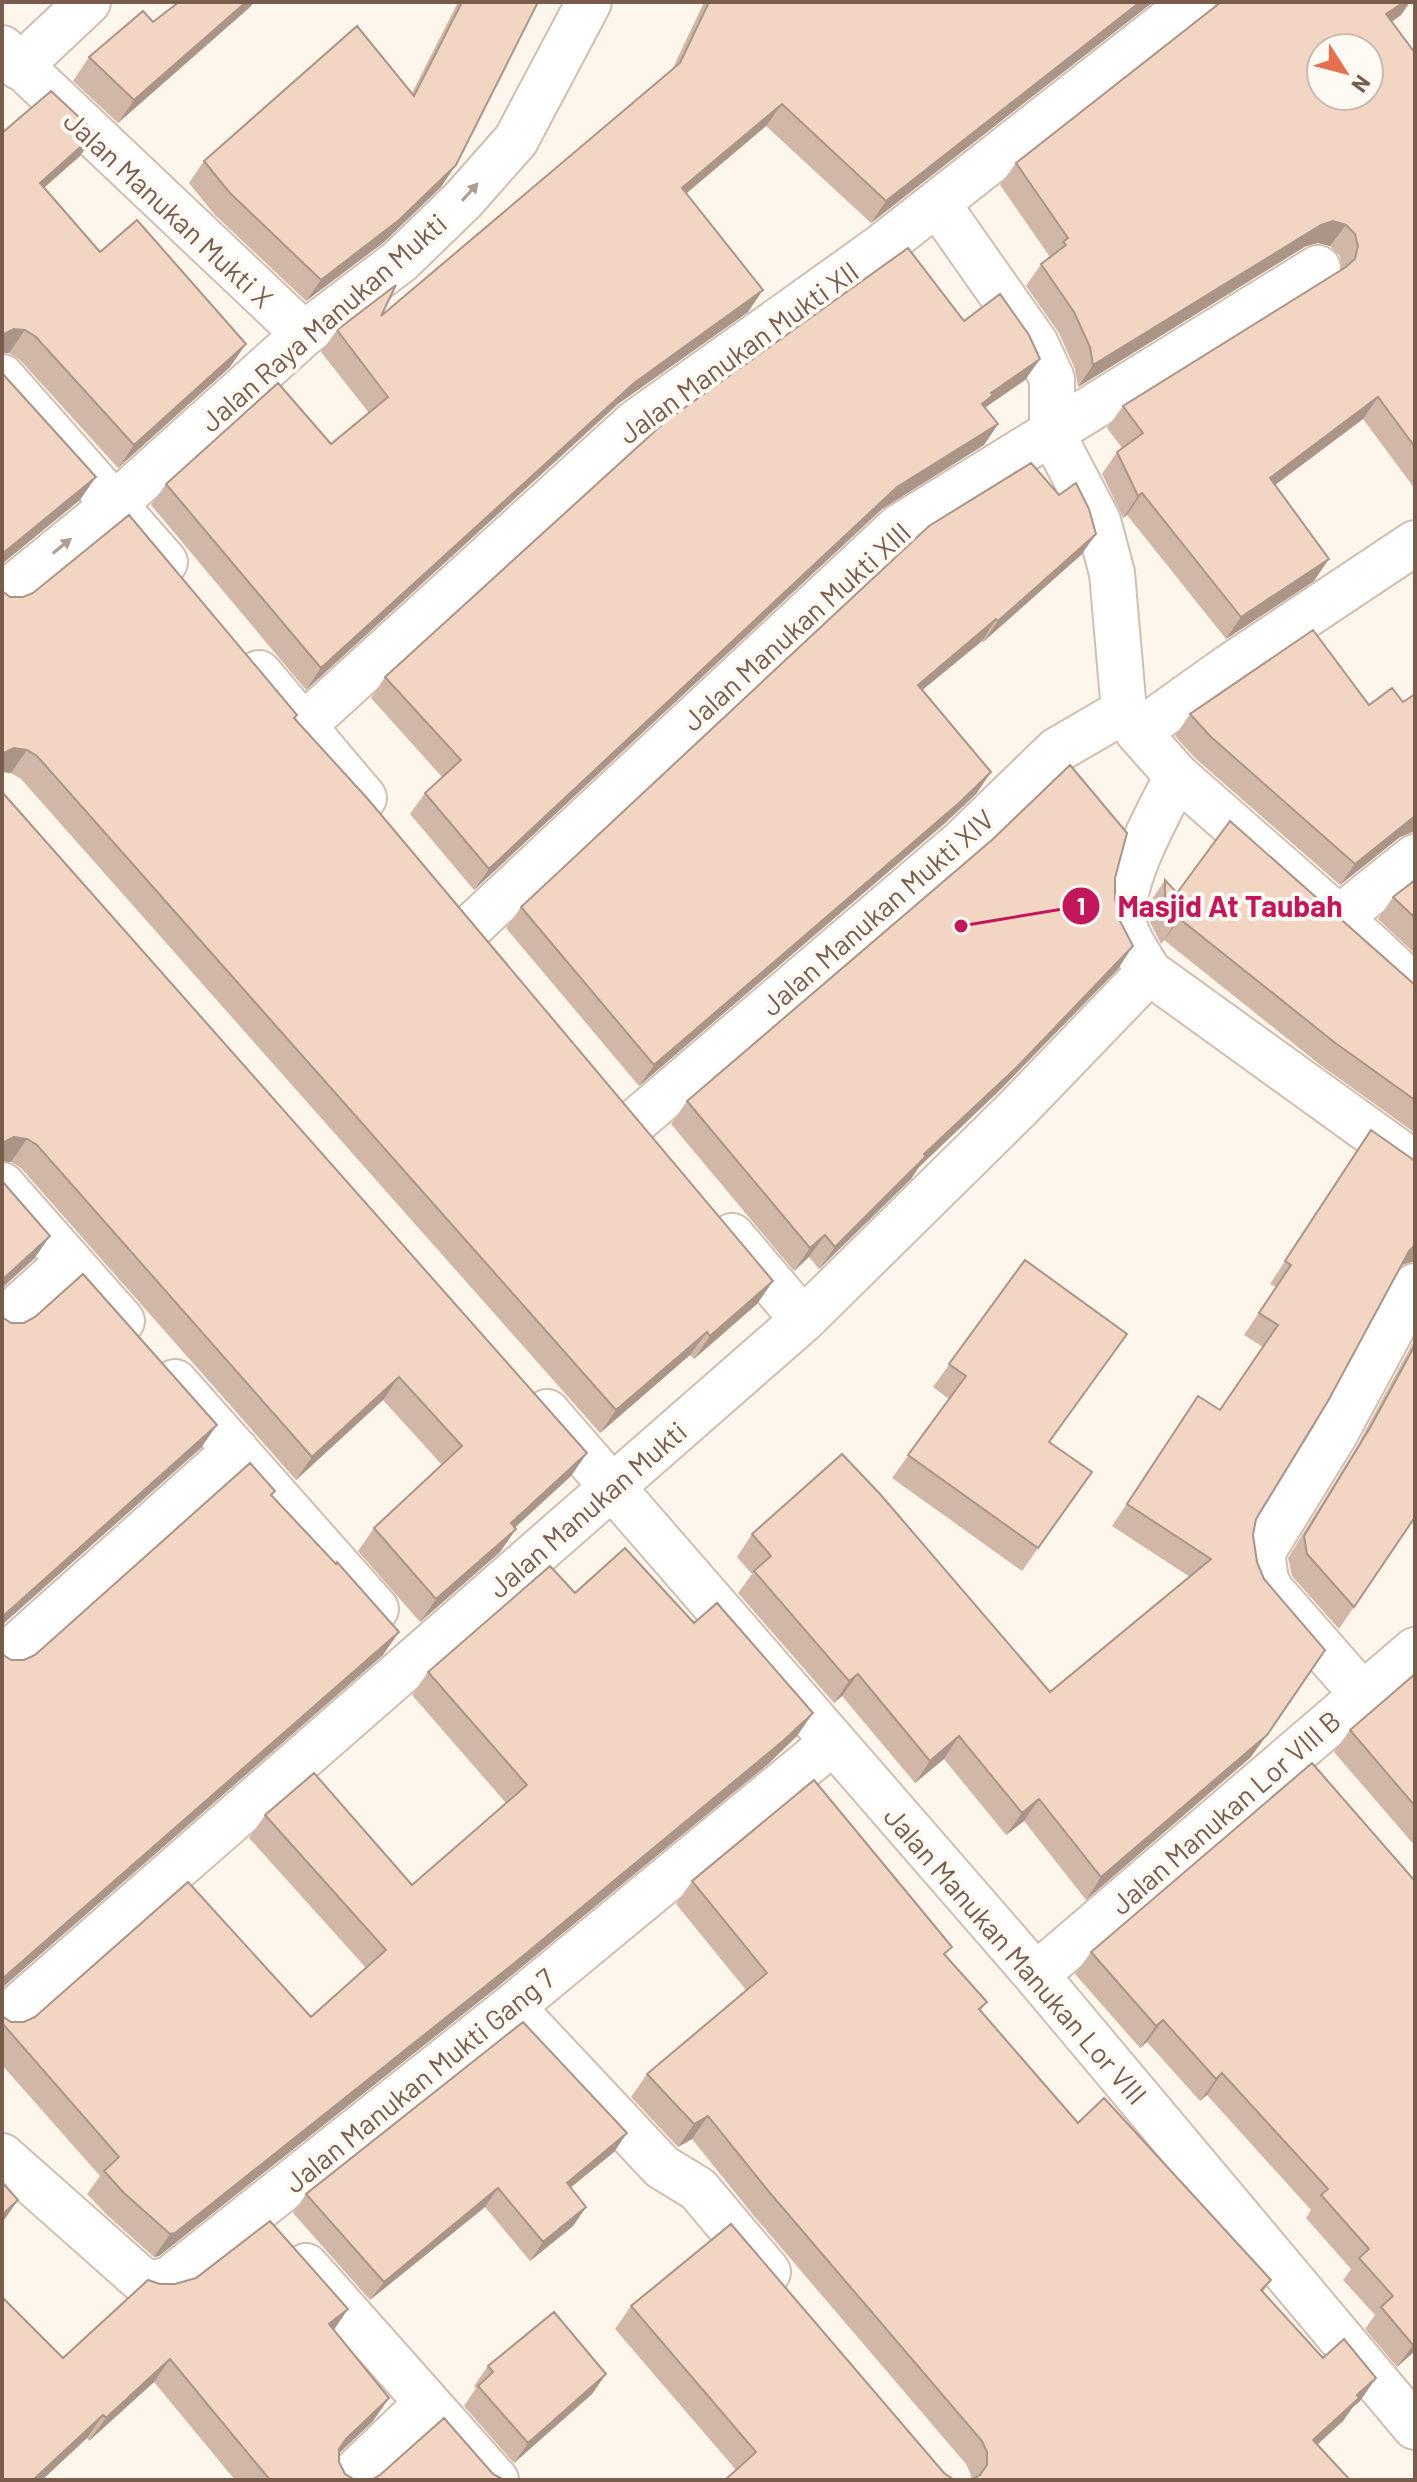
<svg xmlns="http://www.w3.org/2000/svg" width="1417" height="2482" viewBox="0 0 1417 2482" font-family="Barlow,sans-serif">
<rect width="100%" height="100%" fill="#fdf6ec"/>
<g fill="none" stroke-linecap="round" stroke-linejoin="round">
<defs>
<path id="street" d="M2,48l302,286
M19,67l69,-65
M937,203l99,141 16,35v54l46,88 14,52 12,138 14,21 39,44 195,171 43,41
M2,377l163,185
M2,596l114,-93 188,-169 96,-73 63,-61 53,-60 73,-138
M259,673l105,125
M303,726l332,-303 246,-176 312,-245
M1138,732l91,-65 186,-124
M1177,776c-18,37 -58,104 -53,146 3,18 16,34 25,50l266,192
M1339,918l76,-61
M472,926l427,-399 419,-259
M636,1121l325,-278 96,-93 67,-39
M2,1185l120,136
M732,1236l71,84
M2,1322l67,-61
M175,1382l201,227
M547,1412l489,563 379,452
M2,1659l234,-209
M1363,1695l-92,-105 -5,-10 -4,-27 72,-117 81,-150
M1036,1975l379,-325
M512,2007l150,160 36,22 70,83
M2,2021l801,-701 215,-212 131,-136
M2,2156l142,126h15l12,-4 341,-271 320,-264
M306,2266l190,214
M347,2480l79,-76"/>
</defs>
<use href="#street" stroke="#d1beb0" stroke-width="48"/>
<use href="#street" stroke="#fff" stroke-width="44"/>
</g>
<path fill="#d1b7a8" d="M179,2h75l-4,5 -132,116 -45,-42 16,-24 64,-35z
M458,2h80l-97,185 -57,55 -78,59 -92,-87 -25,-31 15,-22 208,-68z
M704,2h449l-282,221 -105,-97 -80,68 62,118 -130,92 -312,286 -155,-185 15,-21 165,-40 38,-31 -48,-61 16,-22 44,-14 291,-246z
M1217,2h193l-9,13 -9,7 23,31v436l-52,-70 -88,66 39,96 -88,58 -99,-124 -4,3 -21,-44 15,-22 5,-4 -15,-20 16,-22 219,-136 -2,-14 -10,-10 -12,-3 -12,3 -228,141 -3,-18 -16,-36 -33,-47 15,-22 9,-7 -50,-72 16,-22 201,-158z
M2,133l78,23 -36,32 56,64 130,115 -112,101 -98,-108 -11,-7z
M964,321l76,38 -15,21 -40,28 13,16 -14,21 -102,64 -408,381 -64,-76 15,-21 17,-16 -71,-79 14,-21z
M1059,495l37,39 -15,21 -98,87 -1,-1 -60,49 69,82 -15,22 -32,30 -305,262 -133,-158 15,-21z
M2,591l8,6 285,122 478,562 -16,23 -63,55 -4,-4 -90,78 -579,-654 -10,-6 -9,-1z
M1415,694v139l-3,-1 -12,5 -60,48 -145,-127 -20,-22 15,-22 213,-12z
M2,792l585,661 -16,23 -56,51 1,2 -16,23 -80,70 -62,-71 16,-23 68,-63 -59,-65 -87,80 -275,-312 -10,-6 -9,-1z
M1115,878v21l3,70 -118,121 -81,77 -8,12 -92,90 -10,-12 -15,14 -123,-147 16,-23z
M1415,879v75l-37,-35 15,-22z
M1165,880l12,13 238,92v148l-96,-69 -155,-124 -3,4 -11,-22v-20z
M1371,1130l43,131 -12,4 -146,254 -3,16 -2,222 -165,143 -62,-79 -18,14 -62,-76 -29,24 -73,-87 -8,7 -96,-110 14,-19 -15,-17 15,-23 298,158 140,-115 -78,-51 86,-130 22,14 43,-63 -19,-12 32,-48 -6,-3z
M1025,1260l24,182 43,30 -70,99 -130,-93 57,-79 -16,-12z
M1415,1339v178l-76,112 -47,-53 -4,-18 68,-110z
M575,1593l222,143 -30,29 -271,223 -337,268 -5,1 -46,-41 -21,-22 13,-18 -98,-111v-49l9,6h13l287,-5 55,-49 -117,-130 16,-23 147,70 94,-82 -94,-108 16,-23z
M1415,1674v172l-81,-94 16,-22z
M1412,1879l3,2v470l-18,16 -32,-38 10,-14 -32,-35 8,-11 -45,-51 5,-8 -104,-115 -7,6 -53,-59 -7,6 -65,-74 16,-22z
M692,1881l254,75 41,46 -7,9 98,112 193,157 -8,12 60,66 53,20 -16,23 -8,7 -9,13 -26,24 -346,35v-5l-5,-11 -212,-248 -62,-77 -14,8 -47,-50 16,-23 99,-84 -70,-86z
M627,2133l-13,19 -44,36 16,19 -13,19 -43,35 -45,-54 -115,93 -77,-87 13,-19z
M160,2284l188,25 -14,21 55,68 -16,23 -34,32v9l6,12 10,6h-120l-81,-98 -65,59 -2,-3 -45,42h-40l61,-122z
M631,2306l313,167 -208,-3 -121,-141z
M488,2366l118,8 -14,20 -78,69 -50,-57 12,-18 -2,-2z"/>
<path fill="#aa9588" d="M246,2h8l-4,5 -132,116 16,-23z
M1140,2h13l-282,221 15,-22z
M1404,2h6l-9,13 -30,21 15,-22z
M782,104l-16,22 -100,84 16,-22z
M96,133l-16,23 -57,50 17,-23z
M456,165l-15,22 -57,55 -78,59 15,-21z
M1333,221l13,4 -16,21 -12,-3 -12,3 -228,141 15,-22 228,-140z
M763,290l-15,22 -130,92 -312,286 15,-22 313,-285z
M14,329l11,1 -16,23h-7v-18z
M246,344l-16,23 -112,101 16,-23z
M1040,359l-15,21 -41,28 -2,-4 9,-11z
M1378,397l-15,22 -108,81 15,-22z
M998,424l-14,21 -102,64 -408,381 15,-21 408,-382z
M96,477l-16,23 -78,64v-10z
M1142,493l-15,22 -4,3 15,-22z
M1096,534l-15,21 -98,87 15,-21z
M1329,559l-15,22 -88,58 15,-22z
M996,619l-14,22 -79,65 15,-21z
M14,748l13,2 -16,23 -9,-1v-18z
M991,772l-15,22 -32,30 -305,262 15,-21z
M1415,816v17l-3,-1 -12,5 -60,48 15,-21z
M1180,919l-16,21 -3,4 15,-22z
M1133,946l-15,23 -118,121 -81,77 -8,12 -92,90 16,-22 89,-93z
M14,1137l13,2 -16,23 -9,-1v-18z
M825,1235l-16,22 -15,14 16,-23z
M50,1236l-16,23 -32,29v-8z
M1415,1245v16l-14,4 8,-14z
M773,1281l-16,23 -63,55 16,-23z
M707,1332l-17,23 -90,78 16,-23z
M399,1377l-16,23 -87,80 16,-23z
M217,1425l-16,23 -199,177v-8z
M587,1453l-16,23 -76,70 16,-23z
M516,1529l-16,23 -80,70 16,-23z
M399,1632l-16,23 -381,333v-9z
M858,1674l-16,22 -8,7 15,-22z
M813,1713l-16,23 -30,29 -271,223 -337,268 -5,1 16,-23z
M1267,1735l-16,22 -165,143 15,-23z
M959,1736l-15,23 -29,24 15,-22z
M1039,1799l-15,22 -18,14 16,-22z
M1163,2020l-16,22 -7,6 16,-22z
M1222,2073l-15,22 -7,6 16,-22z
M708,2116l-16,23 -14,8 16,-23z
M627,2133l-13,19 -61,50 14,-19z
M498,2188l-13,19 -115,93 14,-18z
M18,2200l-16,23v-8z
M586,2207l-13,19 -43,35 13,-19z
M348,2309l-16,23 -3,-8z
M1415,2343v8l-18,16 16,-22z
M170,2359l-16,23 -65,59 17,-23z
M606,2374l-14,20 -78,69 14,-20z
M1376,2378l-16,23 -8,7 -9,13 -46,42 16,-23 44,-45z
M389,2398l-16,23 -43,41 16,-23z
M103,2415l-16,23 -45,42h-9z"/>
<path fill="#f3d5c3" stroke="#aa9588" stroke-width="2" fill-rule="evenodd" d="M179,2h67l-112,98 -45,-43 54,-46 10,11z
M462,2h76l-82,163 -57,55 -78,60 -92,-88 -25,-31 153,-135 57,70z
M709,2h431l-254,199 -104,-97 -100,84 81,102 -129,93 -313,285 -155,-184 112,-101 53,61 57,-47 -51,-67 59,-45 -15,31 299,-253z
M1221,2h183l-18,12 29,39v394l-37,-50 -108,81 59,81 -88,58 -99,-124 -4,3 -21,-44 26,-19 -20,-27 223,-139 9,-8 3,-13 -3,-12 -9,-9 -13,-4 -12,4 -228,140 -3,-18 -16,-35 -33,-48 25,-19 -3,-3 5,-4 -52,-75zM1321,48h48v48h-48z
M51,91l45,42 -56,50 60,69 37,-32 109,124 -112,101 -98,-108 -11,-7 -11,-1 -12,6v-202z
M908,248l56,73 36,-27 29,41 11,24 -49,34 2,2 -11,9 16,20 -101,63 -408,382 -64,-76 36,-33 -76,-83 281,-256z
M2,373l94,104 -94,77z
M1031,463l28,32 17,-12 13,26 7,25 -98,87 -2,-2 -78,66 73,87 -32,31 -305,262 -133,-158 408,-381z
M129,515l168,200 -3,3 73,80 406,483 -63,55 -3,-4 -91,78 -579,-654 -10,-6 -13,-2 -12,6v-163l8,6h13l10,-4z
M1313,630l56,75 23,-17 11,14 12,-8v122l-60,48 -145,-128 -20,-22z
M1070,765l57,68 -12,45v21l5,22 13,25 -117,122 -92,86 2,2 -91,91 -10,-12 -15,13 -123,-147 306,-262z
M2,792l585,661 -76,70 5,6 -80,70 -62,-71 88,-82 -63,-69 -87,80 -275,-312 -10,-6 -13,-2 -12,6z
M1230,821l185,164v115l-81,-58 -154,-123 -4,3 -11,-22v-20l12,13z
M1415,880v38l-22,-21z
M1371,1130l44,31v84l-6,6 -81,150 -72,118 -3,16 4,27 7,17 61,71 -58,85 -166,142 -62,-78 -17,14 -63,-77 -29,25 -72,-87 -9,7 -95,-110 17,-15 -19,-22 90,-80 38,40 170,198 161,-133 -84,-55 71,-108 22,14 58,-85 -19,-12 32,-48 -6,-4z
M2,1181l48,55 -48,44z
M1025,1260l102,74 -78,108 43,30 -54,76 -130,-93 58,-79 -17,-12z
M83,1274l134,151 -215,192v-300l9,6h13l11,-6z
M1415,1345v172l-61,90 -47,-53 -3,-18 67,-110z
M250,1463l25,28 -4,4 65,69 1,-2 62,70 -397,347v-325l9,6h13l11,-5z
M625,1548l69,75 23,-20 96,110 -30,28 -271,224 -337,268 -5,1 -46,-41 -20,-22 15,-14 -117,-134v-7l9,6h13l11,-5 153,-135 123,135 75,-67 -121,-135 49,-42 98,112 115,-100 -99,-113 122,-106 25,27z
M1415,1674v132l-65,-76z
M1312,1763l103,118v462l-2,2 -32,-38 12,-11 -34,-38 10,-9 -48,-54 7,-6 -106,-116 -6,6 -53,-59 -7,6 -65,-74z
M814,1780l138,167 -8,7 43,48 -8,7 99,114 26,-25 167,182 -10,10 62,68 21,-19 32,39 -19,17 2,3 -46,42 37,40h-379l9,-5 7,-10v-13l-5,-11 -212,-248 -62,-77 -14,8 -47,-50 120,-101 -75,-92z
M523,2022l104,111 -60,50 19,24 -43,35 -45,-54 -114,94 -78,-88z
M2,2182l16,18 -16,15z
M270,2221l78,88 -19,15 60,74 -43,41 -7,10v13l6,12 10,6h-85l-100,-121 -64,59 -3,-3 -70,65h-31v-183l61,61 85,-78 12,4h15l21,-6z
M731,2224l213,249 10,7h-229l31,-28 -125,-146z
M554,2312l52,62 -78,69 -50,-57 15,-14 -5,-6z
M444,2418l49,56 11,6h-133l9,-5z"/>
<defs><path id="oneway-solid" d="M-6-.8H1V-3.2L6.5 0L1 3.2V.8H-6Z" transform="scale(2)"/></defs>
<g fill="#af9d94">
<use href="#oneway-solid" transform="translate(470 192) rotate(-48)"/>
<use href="#oneway-solid" transform="translate(62 546) rotate(-39)"/>
</g>
<g text-anchor="middle" dominant-baseline="central" stroke-width="8" stroke-linejoin="round" paint-order="stroke">
<g font-size="28" fill="#7a5c4d" stroke="#fffaf3">
<text transform="translate(169 209) rotate(43)">Jalan Manukan Mukti X</text>
<text transform="translate(323 322) rotate(-41)">Jalan Raya Manukan Mukti</text>
<text transform="translate(738 352) rotate(-36)">Jalan Manukan Mukti XII</text>
<text transform="translate(796 626) rotate(-42)">Jalan Manukan Mukti XIII</text>
<text transform="translate(877 912) rotate(-41)">Jalan Manukan Mukti XIV</text>
<text transform="translate(587 1509) rotate(-41)">Jalan Manukan Mukti</text>
<text transform="translate(1225 1812) rotate(-41)">Jalan Manukan Lor VIII B</text>
<text transform="translate(1016 1955) rotate(49)">Jalan Manukan Manukan Lor VIII</text>
<text transform="translate(419 2080) rotate(-39)">Jalan Manukan Mukti Gang 7</text>
</g>
</g>
<path fill="none" stroke="#c2185b" stroke-width="3" d="M961 926L1081 906"/>
<g fill="#c2185b" stroke="#fffaf3" stroke-width="3">
<circle cx="961" cy="926" r="8"/>
<circle cx="1081" cy="906" r="20"/>
</g>
<g font-size="24" text-anchor="middle" font-weight="bold" fill="#fff">
<text x="1081" y="915">1</text>
</g>
<g font-size="30" text-anchor="middle" font-weight="bold" fill="#c2185b" stroke="#fffaf3" stroke-width="8" stroke-linejoin="round" paint-order="stroke">
<text x="1230" y="917">Masjid At Taubah</text>
</g>
<rect width="1417" height="2482" fill="none" stroke="#7a5c4d" stroke-width="8"/>
<g transform="translate(1345 72) rotate(126)"><circle r="38" fill="#fffaf3" stroke="#cabbb1" stroke-width="2"/>
<path d="M0-6L14 30L0 20L-14 30Z" fill="#e76f51"/>
<text y="-12" font-size="22" font-weight="bold" text-anchor="middle" fill="#7a5c4d">N</text>
</g>
</svg>
